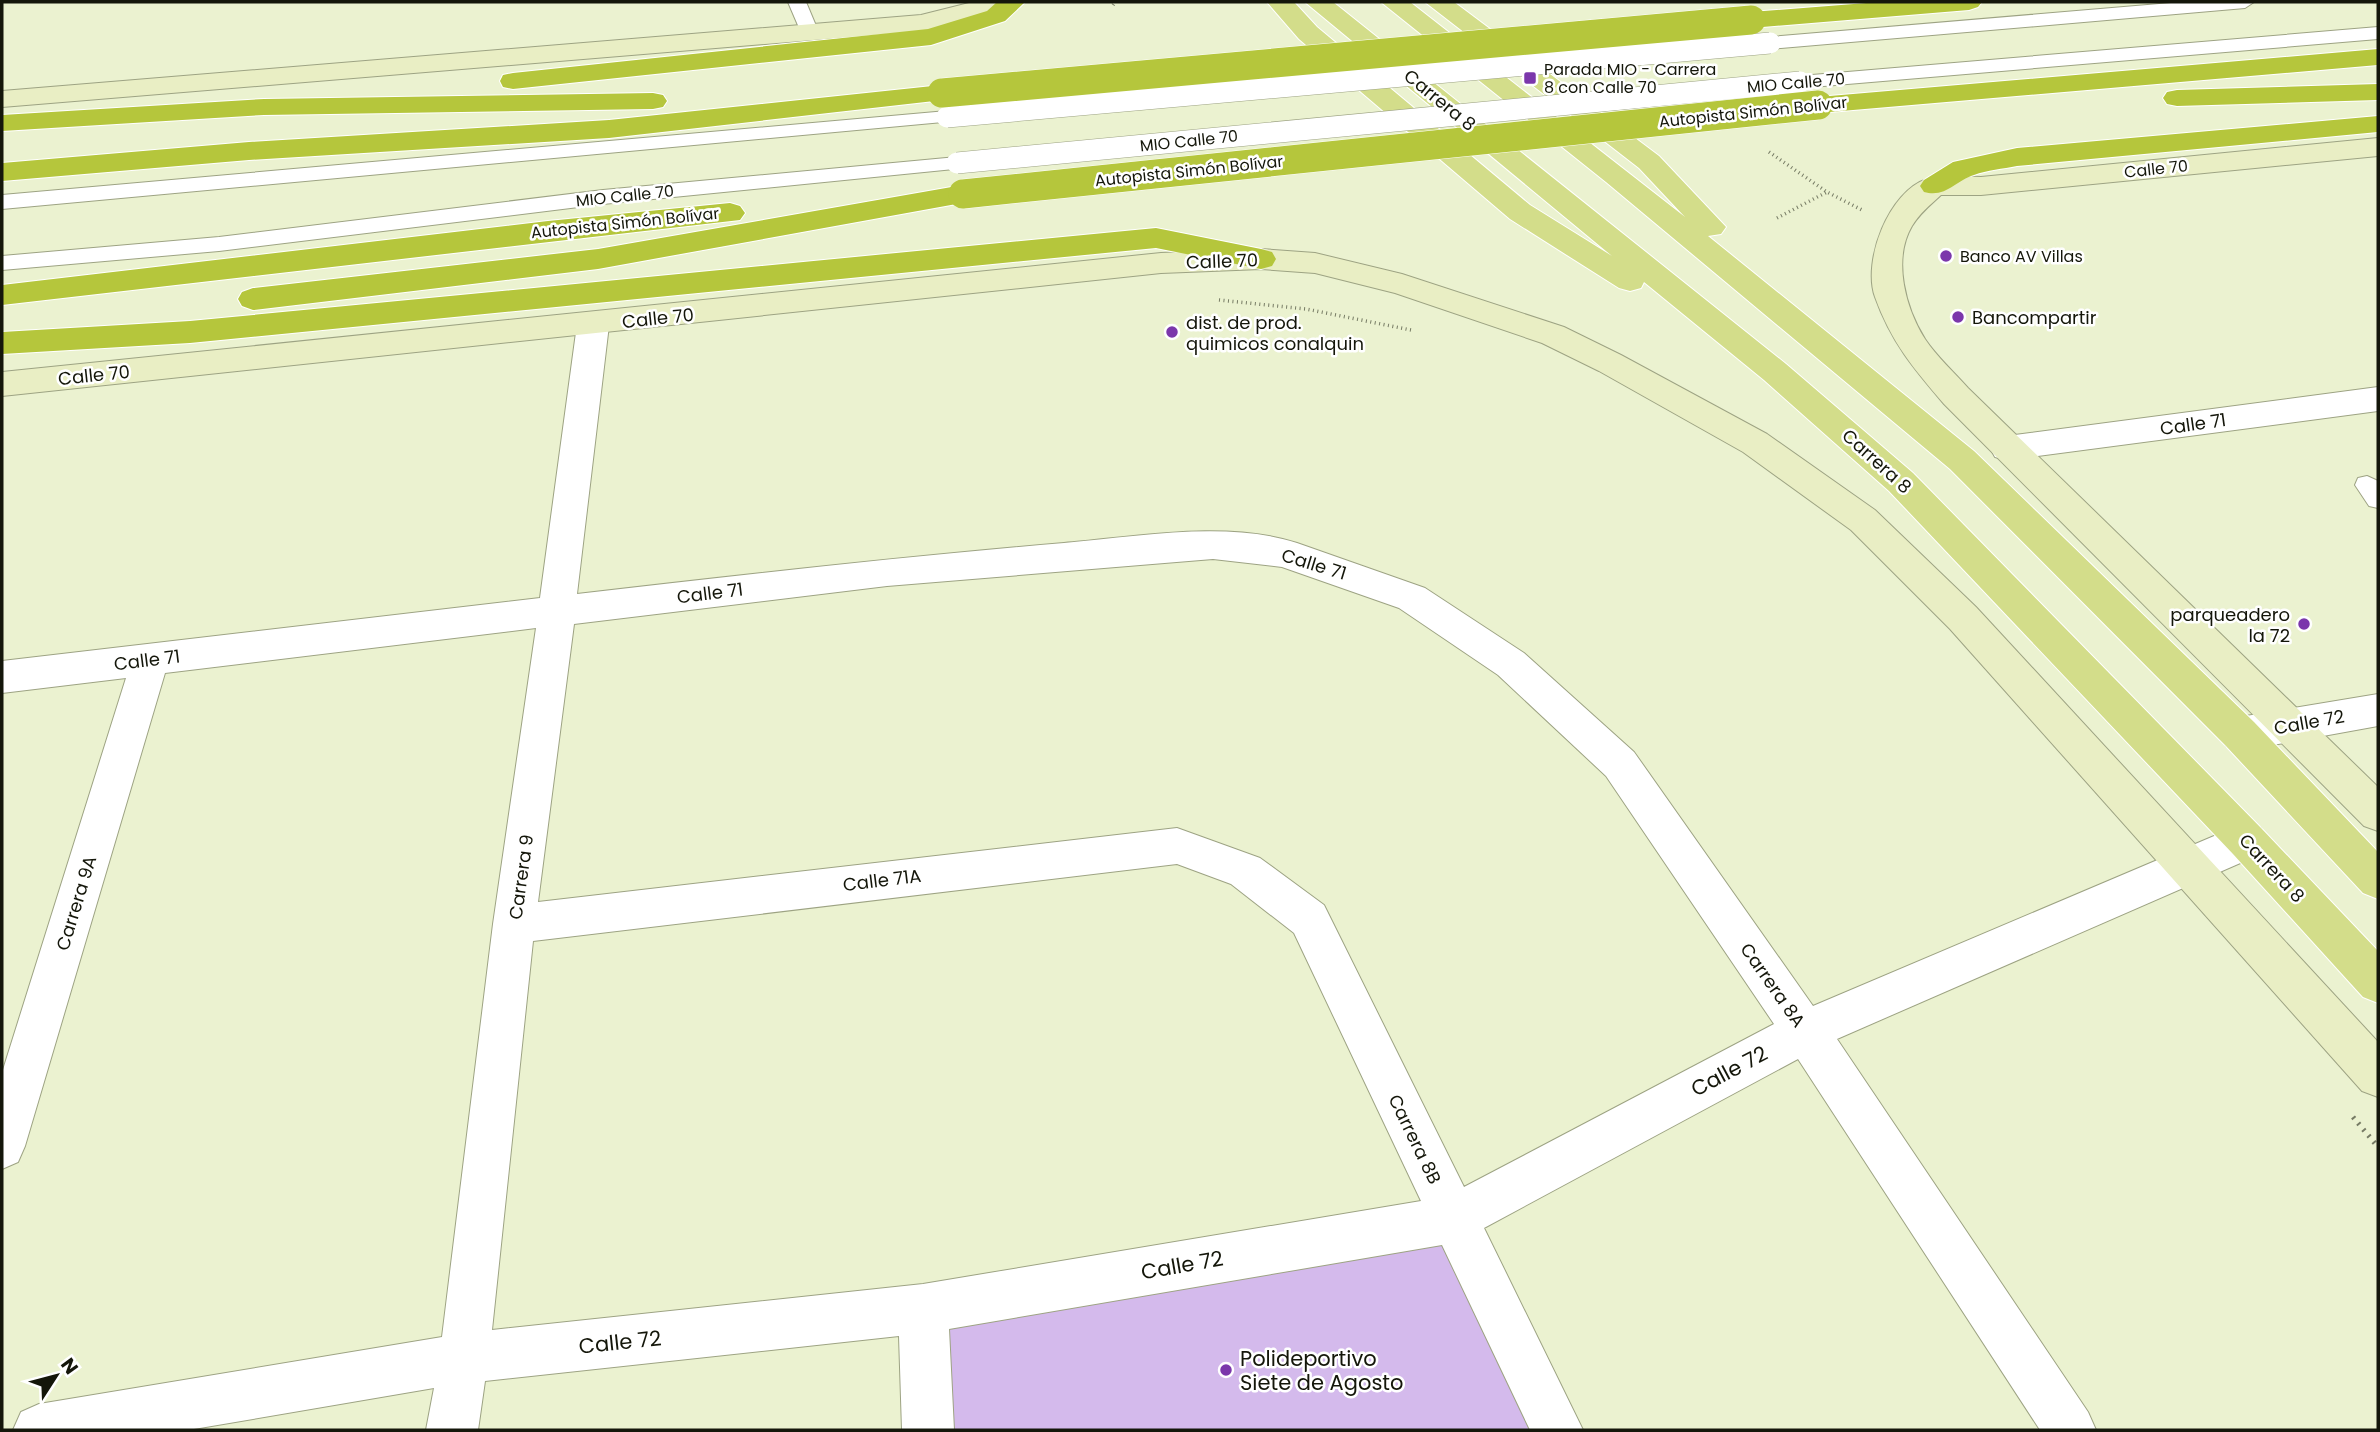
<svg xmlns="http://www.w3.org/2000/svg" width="2380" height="1432" viewBox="0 0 2380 1432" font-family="Poppins,sans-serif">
<rect width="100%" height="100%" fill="#ebf2d0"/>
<path fill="#d4baec" d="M1453,1219l104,211h-629l-5,-121z"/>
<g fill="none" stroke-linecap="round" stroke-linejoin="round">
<defs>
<path id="lane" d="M788,2h18l13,31 -2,4h-14z
M2183,2h71l-9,6 -475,41 -10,-6 10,-6z
M2378,27v12l-578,49 -10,-6 10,-6z
M947,111l7,2 3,4 -3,4 -952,88v-14z
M957,157l7,1 3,5 -3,5 -361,36 -384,47 -217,19v-14l217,-19 384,-47z
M2367,476l11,5v27l-9,-2 -14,-21 3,-7z"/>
<path id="street" d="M593,314l11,3 5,8 -32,269c162,-19 324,-37 487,-51 73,-6 162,-23 233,0l128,45 99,65 110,99 179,254 420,-178 14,-5 14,5 6,13 -6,13 -424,185 251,373 8,18h-56l-242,-371 -314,169 99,202h-53l-88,-185 -493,84 5,101h-52l-3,-94 -414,45 -7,49h-52l8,-42 -246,42h-175l8,-18 18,-8 403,-67 51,-413 43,-296 -371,45 -140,473 -7,16 -16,7v-96l124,-395 -124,15v-32l538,-63 37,-273 5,-8zM1213,559l69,8 117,41 99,67 108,101 168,248 -310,163 -140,-282 -64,-47 -83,-30 -639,74 36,-278 313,-38zM1177,864l54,20 63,49 127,268 -498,83 -431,46 41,-389z
M2378,387v24l-371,49 -12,-3 -5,-9 5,-9 12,-3z
M2378,694v32l-138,25 -14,-5 -5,-12 5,-12 14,-5z"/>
<path id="secondary" d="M973,2h38l-4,5 -45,15 -41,9 -919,76v-16l919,-76z
M2378,138v18l-397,39h-40c-11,10 -22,19 -29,31 -20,34 -6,83 13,113 11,17 29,33 43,49l410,399v44l-14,-5 -420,-422c-30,-35 -53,-62 -69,-107 -13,-36 14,-106 52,-118 16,-6 37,-2 54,-2z
M1261,249l54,4 87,21 162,53 57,28 146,79 108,76 101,97 402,435v55l-16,-6 -412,-462 -99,-99 -108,-78 -144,-81 -57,-28 -147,-50 -80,-20 -54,-4 -100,4 -1159,123v-24l1159,-119z"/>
<path id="primary" d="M1267,2h27l23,25 213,178 82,51 -307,-254h28l453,362 127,109 348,355 117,123v52l-15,-6 -130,-143 -344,-363 -125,-111 -120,-98 -3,6 -11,3 -11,-3 -109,-69 -211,-180z
M1381,2h29l275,215 -46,-49 -214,-166h29l205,154 67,71 -5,7 -13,2 266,215 280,271 124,130v47l-15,-6 -137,-147 -276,-277 -344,-287z"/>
<path id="highway" d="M997,2h28l-20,19 -74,24 -418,44 -10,-2 -3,-6 3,-6 10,-2 415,-44 59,-18z
M1879,2h103l-4,5 -9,3 -218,18 -9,-3 -4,-5 4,-5 9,-3z
M2378,49v16l-560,48 -10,-2 -4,-6 4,-6 10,-2z
M2378,84v16l-201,6 -10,-2 -4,-6 4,-6 10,-2z
M942,85l10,2 4,6 -4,6 -343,39 -360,22 -247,21v-18l247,-21 360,-22z
M653,93l10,2 4,6 -4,6 -10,2 -389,6 -262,16v-16l262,-16z
M2378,116v16l-361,34c-14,3 -30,4 -43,9 -19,6 -28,23 -50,17l-4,-6 4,-6 29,-18 64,-14z
M963,185l10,2 5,7 -5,7 -375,68 -345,41 -11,-4 -4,-7 4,-7 11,-4 345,-39z
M730,203l10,3 5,7 -5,7 -738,85v-20l546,-64z
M1156,228l105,21 11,3 4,7 -4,7 -11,3 -105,-21 -966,95 -188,11v-22l188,-11z"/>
</defs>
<use href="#lane" stroke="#9da383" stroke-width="2"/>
<use href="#street" stroke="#9da383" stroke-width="2"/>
<use href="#secondary" stroke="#9da383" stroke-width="2"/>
<use href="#primary" stroke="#fff" stroke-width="2"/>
<use href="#highway" stroke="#fff" stroke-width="2"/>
<path stroke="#767b64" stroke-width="3.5" stroke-dasharray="1 3.5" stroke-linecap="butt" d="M1113,5l2,-3
M1769,152l58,40 35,18
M1777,218l50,-26
M1219,300l87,9 105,21"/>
<path stroke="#767b64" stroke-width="5" stroke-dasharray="2 6" stroke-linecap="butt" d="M2353,1117l25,30"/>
<use href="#lane" fill="#fff" fill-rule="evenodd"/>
<use href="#street" fill="#fff" fill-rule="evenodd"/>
<use href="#secondary" fill="#e9eec4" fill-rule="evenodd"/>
<use href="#primary" fill="#d3dd8a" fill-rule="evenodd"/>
<use href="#highway" fill="#b5c63c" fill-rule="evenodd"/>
<defs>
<path id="lane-bridge" d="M947,117l823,-74
M957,163l843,-81"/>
<path id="highway-bridge" d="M942,93l809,-73
M963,194l855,-89"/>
</defs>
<use href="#lane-bridge" stroke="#9da383" stroke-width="22" stroke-linecap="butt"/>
<use href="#highway-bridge" stroke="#fff" stroke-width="30" stroke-linecap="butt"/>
<use href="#lane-bridge" stroke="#fff" stroke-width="21"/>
<use href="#highway-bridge" stroke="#b5c63c" stroke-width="29"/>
</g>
<g fill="#7b37ab" stroke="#fff" stroke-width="2.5">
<rect x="1523" y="71" width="14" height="14" rx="3.5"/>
<circle cx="1946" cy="256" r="7"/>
<circle cx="1958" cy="317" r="7"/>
<circle cx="1172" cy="332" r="7"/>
<circle cx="2304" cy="624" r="7"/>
<circle cx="1226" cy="1370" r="7"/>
</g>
<g text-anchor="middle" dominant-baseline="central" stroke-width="5" stroke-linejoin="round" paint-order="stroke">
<g font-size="16" fill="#14160a" stroke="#fff" text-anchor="start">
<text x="1544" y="69">Parada MIO - Carrera<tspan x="1544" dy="18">8 con Calle 70</tspan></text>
<text x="1960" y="256">Banco AV Villas</text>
</g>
<g font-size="16" fill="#14160a" stroke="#fff">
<text transform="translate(1796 83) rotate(-5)">MIO Calle 70</text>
<text transform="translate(1753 112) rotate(-6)">Autopista Simón Bolívar</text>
<text transform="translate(1189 141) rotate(-6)">MIO Calle 70</text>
<text transform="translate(2156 169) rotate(-6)">Calle 70</text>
<text transform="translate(1189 171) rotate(-6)">Autopista Simón Bolívar</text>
<text transform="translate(625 196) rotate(-6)">MIO Calle 70</text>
<text transform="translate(625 223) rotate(-6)">Autopista Simón Bolívar</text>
</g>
<g font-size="18" fill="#14160a" stroke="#fff">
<text transform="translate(1440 100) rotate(39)">Carrera 8</text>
<text transform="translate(1222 261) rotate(-2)">Calle 70</text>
<text transform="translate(658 318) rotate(-6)">Calle 70</text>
<text transform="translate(94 375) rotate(-6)">Calle 70</text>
<text transform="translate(2193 424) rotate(-8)">Calle 71</text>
<text transform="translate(1877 461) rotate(42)">Carrera 8</text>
<text transform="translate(1314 564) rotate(17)">Calle 71</text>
<text transform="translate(710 593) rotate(-7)">Calle 71</text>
<text transform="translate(147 660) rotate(-7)">Calle 71</text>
<text transform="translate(2309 722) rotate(-10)">Calle 72</text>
<text transform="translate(2272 868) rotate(47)">Carrera 8</text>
<text transform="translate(521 877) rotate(-82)">Carrera 9</text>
<text transform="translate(882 880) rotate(-7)">Calle 71A</text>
<text transform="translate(76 903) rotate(-73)">Carrera 9A</text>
<text transform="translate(1773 985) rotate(55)">Carrera 8A</text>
<text transform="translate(1415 1139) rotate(64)">Carrera 8B</text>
</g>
<g font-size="18" fill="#14160a" stroke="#fff" text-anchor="start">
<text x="1972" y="317">Bancompartir</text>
<text x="1186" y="322">dist. de prod.<tspan x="1186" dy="21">quimicos conalquin</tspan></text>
<text x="2290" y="614" text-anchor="end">parqueadero<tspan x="2290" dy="21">la 72</tspan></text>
</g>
<g font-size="21" fill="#14160a" stroke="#fff">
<text transform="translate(1729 1071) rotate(-28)">Calle 72</text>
<text transform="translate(1182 1265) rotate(-10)">Calle 72</text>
<text transform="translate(620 1342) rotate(-6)">Calle 72</text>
</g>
<g font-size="21" fill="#14160a" stroke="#fff" text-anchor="start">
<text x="1240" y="1358">Polideportivo<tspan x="1240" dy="24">Siete de Agosto</tspan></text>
</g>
</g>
<rect width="2380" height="1432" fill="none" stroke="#14160a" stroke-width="7"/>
<g transform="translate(56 1376) rotate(54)" stroke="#ffffff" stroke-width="5" paint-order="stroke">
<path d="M0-5L12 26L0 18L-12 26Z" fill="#14160a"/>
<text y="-10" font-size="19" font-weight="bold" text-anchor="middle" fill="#14160a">N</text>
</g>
</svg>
